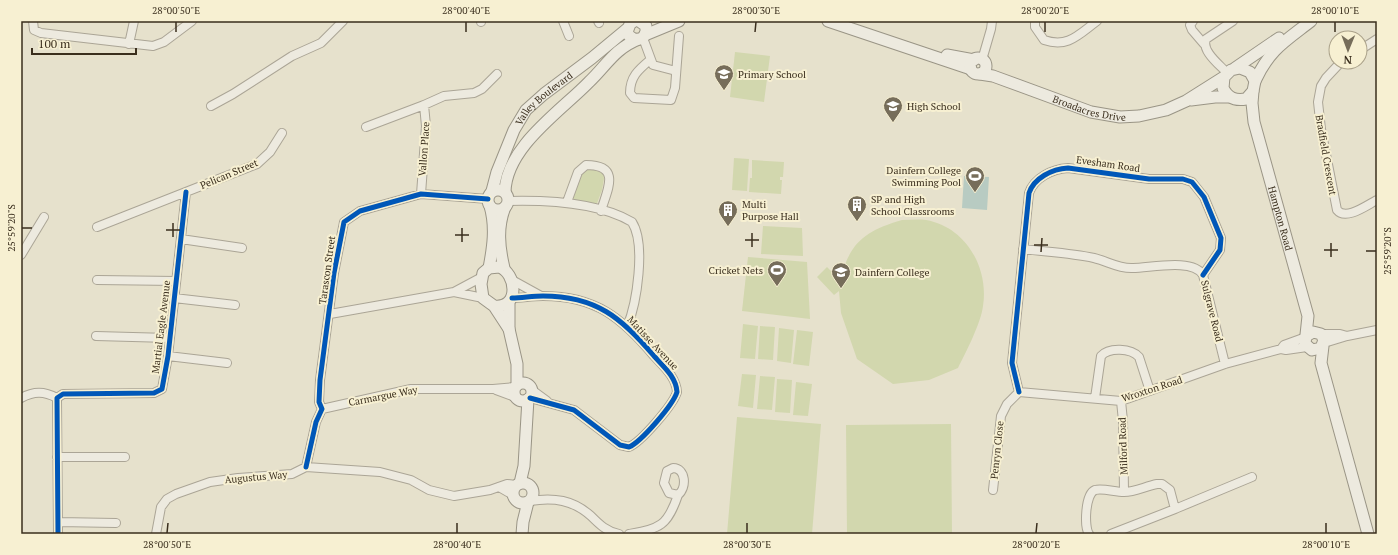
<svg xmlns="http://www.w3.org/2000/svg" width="1398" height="555" viewBox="0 0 1398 555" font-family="'PT Serif',serif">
<rect width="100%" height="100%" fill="#e6e1cc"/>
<path fill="#d2d7ae" d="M735,52l35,4 -6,46 -34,-5z
M734,158l15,1 -2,32 -15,-1z
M752,160l32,2 -1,15h-3v3h2l-1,14 -32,-2 1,-14h2z
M586,165l19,8 -3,17 -6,16 -26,-7z
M902,220c8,0 16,-1 24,0 40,7 63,48 57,86 -2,17 -17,46 -25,62l-29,12 -36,4 -36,-25 -16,-46 -2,-22 -5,4 -17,-18 10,-10 13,13c10,-38 25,-49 62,-60z
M763,226l39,2 1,28 -42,-2z
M748,257l59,5 3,57 -68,-8z
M743,324l15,2 -3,33 -15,-1z
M760,326l15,1 -2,33 -15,-1z
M779,328l15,2 -3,33 -14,-2z
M797,330l16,2 -4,34 -16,-2z
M742,374l14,1 -3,33 -15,-2z
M760,376l15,1 -3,33 -15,-1z
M777,379l15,1 -2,33 -15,-1z
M796,382l16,2 -4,32 -15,-1z
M737,417l84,7 -9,110h-85z
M951,424l1,110h-105l-1,-109z"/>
<path fill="#b8cbc2" d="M964,176l25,1 -2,33 -25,-2z"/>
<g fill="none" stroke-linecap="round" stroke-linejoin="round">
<defs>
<path id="street" d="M33,21l1,9 7,3 112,13 11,-4 28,-21
M481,21v1
M563,21l6,15
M598,21l1,2
M1035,21v6l9,13c24,8 34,-5 53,-19
M1193,21l-3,4 2,5 12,14
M643,38l10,27 23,6
M129,44l5,-23
M1360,50l17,-11
M650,60c-12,10 -20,17 -20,33l4,5 37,2 4,-12 4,-52
M982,60l9,-31 1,-8
M1341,62l-15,16 -5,8 -3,16 3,27 16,81c9,11 30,-5 40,-10
M1227,73c-7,-8 -26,-22 -21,-34l27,-18
M211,106l22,-12 59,-38 29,-13 22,-22
M366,127l58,-22 20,-9 30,-3 8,-4 15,-15
M421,194l5,-68 -2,-21
M508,201c39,-1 90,1 124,21 14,22 5,81 -5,105
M567,202l11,-30 8,-7c36,0 21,25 15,46
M97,227l160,-63 13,-12 12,-19
M181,239l61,9
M1023,249c24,3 48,4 71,9 13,3 25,11 39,10 17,0 60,-10 70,7l22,89
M21,255l23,-38
M97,280l79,1
M512,280l29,16
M454,292l29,6
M174,298l61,7
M512,298c10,0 20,-2 31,-2 53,0 79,22 111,60 10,11 22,21 23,36 -4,13 -36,50 -48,55l-9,-2 -46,-35 -44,-12
M330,314l124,-22 28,-15
M1321,334h19l7,2
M96,336l73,2
M1324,343l23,-7 30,-6
M1281,349l3,-4 22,-8
M168,356l59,7
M496,390l19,7
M532,390l15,11
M1019,392l-7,-29 17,-170c5,-15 23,-24 39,-25l81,11h34l9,3 12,15 17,41 -1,12 -17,25
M1019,392l102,9 104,-37 56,-15 5,1 21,-3
M21,398c13,-7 23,-7 36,0
M1095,398l6,-42c8,-9 30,-8 38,1l11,34
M1121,401l2,20 1,71
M322,409l89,-20h82l22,-2
M57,457h68
M306,467l10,-45 6,-13 -3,-7 1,-22 14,-107 10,-51 16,-11 61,-17 67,5
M499,487l14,8
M993,490l8,-74 6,-12 12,-12
M530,501c24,-4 43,-1 61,15 9,9 15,15 28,18
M1175,509l77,-32
M58,522l58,1
M58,534l-1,-136 6,-4 91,-1 8,-4 6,-33 18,-164
M156,534l5,-27 6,-8 9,-5 34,-12 28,-4 54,-4 14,-7 74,5 31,8 18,10 25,6 36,-6 17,-6 10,1
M629,534c31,-6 38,-7 49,-39 9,-7 8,-27 -5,-27l-6,3 -3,12 5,10 9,2
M1089,534c-5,-7 -4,-40 6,-44 8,-2 20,2 29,2 11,0 22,-6 33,-8h5l8,6 5,19 -64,25"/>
<g id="secondary">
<path d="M634,21l-4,3 -3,8c3,7 9,9 16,6l3,-6v-6l-7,-5"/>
<path d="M828,21l143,48"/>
<path d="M645,35l34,-14"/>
<path d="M947,55l27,5"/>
<circle cx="978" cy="66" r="8"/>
<path d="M1235,68l44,-30"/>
<path id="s1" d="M980,74l13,2 98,36 29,5 19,-1 27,-6 20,-9 38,-24 7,-7 9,-2 10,4 5,9 -2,10 -7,8c-11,2 -18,-1 -23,-11l1,-11"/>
<path d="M1255,81c15,-32 29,-39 56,-60"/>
<path id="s2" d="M1253,91l-1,12 2,19 54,194 -3,28 7,6 9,-2 3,-8 -3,-6 -8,-2 -5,3"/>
<path d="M1191,100l24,-3h14"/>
<circle cx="498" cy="200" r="10"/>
<path id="s3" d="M492,191l5,-19 17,-42 12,-20 18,-16 48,-36 35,-29"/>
<path d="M505,192c1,-45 56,-81 84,-110 18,-17 25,-33 50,-43"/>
<path d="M489,268c4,-21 7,-41 1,-62"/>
<path d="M504,268c-5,-21 -7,-41 1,-61"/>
<path d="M509,304v25l8,35v21"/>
<path d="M494,306c27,3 22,-34 5,-39l-10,1 -6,5 -2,11 2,14 11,8 15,23"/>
<path d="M1323,346l-2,17 47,171"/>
<circle cx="523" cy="392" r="9"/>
<circle cx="523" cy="493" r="10"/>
<path d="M520,483l4,-17 4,-67"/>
<path d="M522,534l1,-12 5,-20"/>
</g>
</defs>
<use href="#street" stroke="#aba596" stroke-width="10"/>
<use href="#secondary" stroke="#9a9586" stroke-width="13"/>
<use href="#street" stroke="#edeadf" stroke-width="8"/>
<use href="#secondary" stroke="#edeadf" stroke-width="11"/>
<defs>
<path id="cycleway" d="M512,298c10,0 20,-2 31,-2 53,0 79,22 111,60 10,11 22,21 23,36 -4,13 -36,50 -48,55l-9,-2 -46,-35 -44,-12
M1019,392l-7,-29 17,-170c5,-15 23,-24 39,-25l81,11h34l9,3 12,15 17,41 -1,12 -17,25
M306,467l10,-45 6,-13 -3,-7 1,-22 14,-107 10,-51 16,-11 61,-17 67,5
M58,534l-1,-136 6,-4 91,-1 8,-4 6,-33 18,-164"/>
</defs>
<use href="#cycleway" stroke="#f7f0d2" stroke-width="8"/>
<use href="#cycleway" stroke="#0057b8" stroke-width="5"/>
</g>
<path fill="none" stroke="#3a2e1d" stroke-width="1.5" d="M176,32v-10M466,32v-10M755,32l1,-10M1045,32v-10M1335,32v-10M22,228h10M166,230h14M455,235h14M173,237v-14M745,240h14M462,242v-14M1034,245h14M752,247v-14M1324,250h14M1366,251h10M1041,252l1,-14M1331,257v-14M167,533l1,-10M457,533v-10M747,533v-10M1036,533l1,-10M1326,533v-10"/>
<defs>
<symbol id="school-pin" viewBox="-11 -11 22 30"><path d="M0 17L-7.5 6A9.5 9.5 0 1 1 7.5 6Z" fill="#766d5a" stroke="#f7f0d2"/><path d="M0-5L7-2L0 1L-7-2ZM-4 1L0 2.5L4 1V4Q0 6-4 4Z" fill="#fff"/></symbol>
<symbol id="stadium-pin" viewBox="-11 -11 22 30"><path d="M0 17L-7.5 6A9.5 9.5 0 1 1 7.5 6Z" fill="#766d5a" stroke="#f7f0d2"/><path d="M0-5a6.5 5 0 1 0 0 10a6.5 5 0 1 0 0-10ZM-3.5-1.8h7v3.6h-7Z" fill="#fff"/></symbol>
<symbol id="building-pin" viewBox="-11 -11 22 30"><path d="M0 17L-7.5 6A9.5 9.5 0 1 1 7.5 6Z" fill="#766d5a" stroke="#f7f0d2"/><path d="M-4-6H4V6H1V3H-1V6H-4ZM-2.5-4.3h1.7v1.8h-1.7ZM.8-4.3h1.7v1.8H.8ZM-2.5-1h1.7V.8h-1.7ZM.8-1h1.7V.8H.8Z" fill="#fff"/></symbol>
</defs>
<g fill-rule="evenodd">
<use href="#school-pin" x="713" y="63" width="22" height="30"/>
<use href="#school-pin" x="882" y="95" width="22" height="30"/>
<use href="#stadium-pin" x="964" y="165" width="22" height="30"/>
<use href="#building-pin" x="846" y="194" width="22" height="30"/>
<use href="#building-pin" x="717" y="199" width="22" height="30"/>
<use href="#stadium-pin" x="766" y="259" width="22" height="30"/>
<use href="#school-pin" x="830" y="261" width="22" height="30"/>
</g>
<g text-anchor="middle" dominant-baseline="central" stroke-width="4" stroke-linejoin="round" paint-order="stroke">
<g font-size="10" fill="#3a2e1d" stroke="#f7f0d2" text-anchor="start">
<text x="738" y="74">Primary School</text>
<text x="907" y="106">High School</text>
<text x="961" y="170" text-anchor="end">Dainfern College<tspan x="961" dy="12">Swimming Pool</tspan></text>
<text x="871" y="199">SP and High<tspan x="871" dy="12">School Classrooms</tspan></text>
<text x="742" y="204">Multi<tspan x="742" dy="12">Purpose Hall</tspan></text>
<text x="763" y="270" text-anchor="end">Cricket Nets</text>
<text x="855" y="272">Dainfern College</text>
</g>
<g font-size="10" fill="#3a2e1d" stroke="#f7f0d2">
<text stroke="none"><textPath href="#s3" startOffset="109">Valley Boulevard</textPath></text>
<text stroke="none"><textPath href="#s1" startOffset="115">Broadacres Drive</textPath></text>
<text transform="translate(424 149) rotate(-86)">Vallon Place</text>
<text transform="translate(1326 155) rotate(80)">Bradfield Crescent</text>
<text transform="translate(1108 164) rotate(8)">Evesham Road</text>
<text transform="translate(229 174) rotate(-23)">Pelican Street</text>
<text stroke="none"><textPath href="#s2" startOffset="131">Hampton Road</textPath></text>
<text transform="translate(327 270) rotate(-82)">Tarascon Street</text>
<text transform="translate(1212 311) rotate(76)">Sulgrave Road</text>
<text transform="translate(161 327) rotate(-83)">Martial Eagle Avenue</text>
<text transform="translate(653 343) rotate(47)">Matisse Avenue</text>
<text transform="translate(1152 389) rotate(-18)">Wroxton Road</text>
<text transform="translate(383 396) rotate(-11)">Carmargue Way</text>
<text transform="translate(1123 446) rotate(-92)">Milford Road</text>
<text transform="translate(997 450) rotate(-84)">Penryn Close</text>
<text transform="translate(256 477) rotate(-5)">Augustus Way</text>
</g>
</g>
<rect width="1398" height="555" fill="none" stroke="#f7f0d2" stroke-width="44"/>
<g transform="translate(1348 50) rotate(181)"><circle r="19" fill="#f7f0d2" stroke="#aba28a"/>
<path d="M0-3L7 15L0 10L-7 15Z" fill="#766d5a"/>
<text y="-6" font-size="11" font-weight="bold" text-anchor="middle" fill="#3a2e1d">N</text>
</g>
<path d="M32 48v6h104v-6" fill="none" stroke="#3a2e1d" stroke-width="2"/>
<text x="38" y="48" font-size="12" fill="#3a2e1d" stroke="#f7f0d2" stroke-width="3" paint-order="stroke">100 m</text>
<rect x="22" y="22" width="1354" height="511" fill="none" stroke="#3a2e1d" stroke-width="1.5"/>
<g font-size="10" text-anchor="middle" fill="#3a2e1d">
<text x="176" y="14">28°00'50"E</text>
<text x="466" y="14">28°00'40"E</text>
<text x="756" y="14">28°00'30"E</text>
<text x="1045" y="14">28°00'20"E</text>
<text x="1335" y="14">28°00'10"E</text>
<text transform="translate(11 228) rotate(-90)" y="4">25°59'20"S</text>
<text transform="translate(1387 251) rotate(-90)" y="4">25°59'20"S</text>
<text x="167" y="548">28°00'50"E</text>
<text x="457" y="548">28°00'40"E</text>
<text x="747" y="548">28°00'30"E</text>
<text x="1036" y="548">28°00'20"E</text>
<text x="1326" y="548">28°00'10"E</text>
</g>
</svg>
